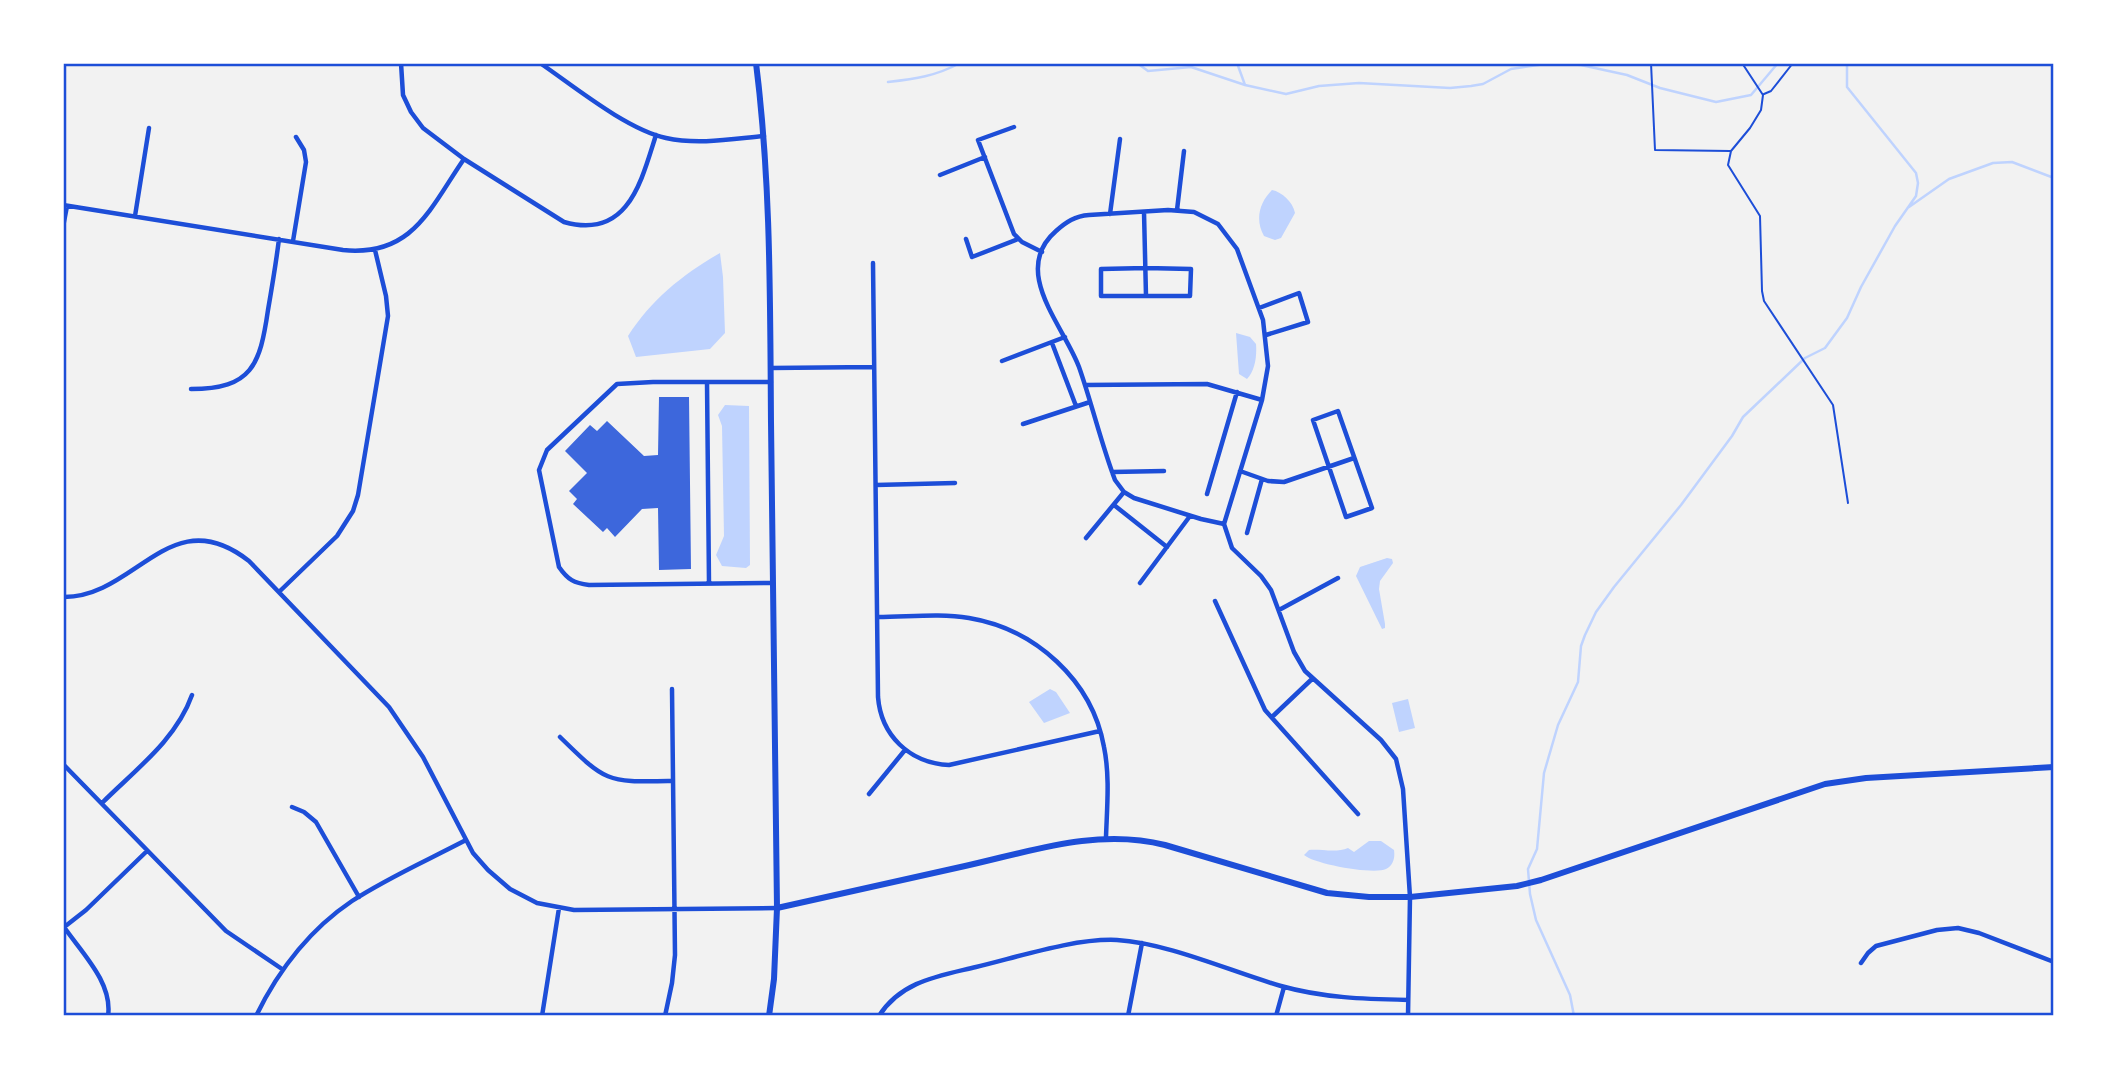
<svg xmlns="http://www.w3.org/2000/svg" width="2117" height="1079" viewBox="0 0 2117 1079" font-family="Karla,sans-serif">
<rect width="100%" height="100%" fill="#f2f2f2"/>
<path fill="#bfd3fe" d="M1272,190c10,2 21,12 23,23l-14,25 -6,2 -11,-4c-9,-16 -5,-33 8,-46z
M720,253l3,24 2,56 -15,16 -74,8 -8,-21c24,-37 54,-61 92,-83z
M1236,333l14,4 6,7c1,12 -1,27 -9,35l-8,-5z
M725,405l24,1 1,159 -4,3 -24,-2 -6,-11 8,-19 -2,-110 -4,-11z
M1387,558l5,1 1,4 -13,18 -1,8 6,35v4l-3,1 -26,-53 4,-9z
M1050,689l6,3 14,21 -26,10 -15,-21z
M1408,699l7,29 -16,4 -7,-29z
M1369,841h12l13,9c1,7 0,15 -8,19 -12,6 -72,-5 -82,-14l5,-5c12,-1 28,3 39,-2l6,4z"/>
<g fill="none" stroke-linecap="round" stroke-linejoin="round">
<path stroke="#bfd3fe" stroke-width="2.5" d="M1137,63l11,8 43,-4 54,18 41,9 33,-8 40,-3 91,5 21,-2 12,-2 28,-15 41,-6 29,2 46,10 33,13 56,14 35,-7 27,-32
M1237,63l8,22
M888,82c27,-3 48,-6 72,-19
M1909,207l40,-28 44,-16 19,-1 42,16
M1574,1016l-4,-21 -34,-75 -6,-26 -2,-25 9,-20 7,-76 14,-48 20,-43 3,-36 4,-11 11,-23 18,-25 67,-82 51,-69 11,-19 62,-59 20,-10 22,-30 14,-31 34,-61 21,-30 2,-13 -2,-10 -69,-86v-24"/>
</g>
<path fill="#3d67dc" d="M659,397h30l2,172 -32,1 -1,-62 -16,1 -27,28 -8,-9 -4,4 -30,-28 4,-5 -8,-8 18,-18 -22,-22 25,-26 7,6 10,-10 37,35 14,-1z"/>
<g fill="none" stroke-linecap="round" stroke-linejoin="round">
<path stroke="#1d4ed8" stroke-width="2" d="M1651,63l4,87 75,1
M1742,63l21,32 -2,15 -11,18 -19,23 -3,14 32,51 2,75 2,10 69,104 15,98
M1764,94l7,-3 22,-28"/>
<path stroke="#1d4ed8" stroke-width="4.5" d="M401,63l2,32 8,17 12,16 41,31 100,63c64,18 77,-40 92,-87
M540,63c35,24 86,66 126,75 32,7 66,1 98,-2
M1014,127l-36,13 36,94 8,8 20,10
M940,175l45,-18
M63,205l280,45c70,7 87,-42 121,-91
M1177,210l7,-59
M1144,212l2,84
M1110,214l10,-75
M135,216l14,-88
M63,227l4,-21
M966,239l6,18 46,-18
M293,241l13,-79 -2,-12 -8,-13
M873,263l5,434c3,38 31,66 71,68l151,-34
M1146,268l45,1 -1,27h-89v-27z
M1259,308l40,-15 9,29 -42,13
M1052,343l24,63
M1002,361l63,-24
M771,368l103,-1
M707,382h-54l-36,2 -70,66 -8,20 20,97c9,13 15,16 30,18l184,-2
M1085,385l122,-1 55,16
M191,389c61,0 69,-24 77,-79 4,-23 8,-47 11,-71
M1338,411l34,97 -26,9 -33,-97z
M1023,424l67,-22
M1240,471l28,10 16,1 70,-24
M1112,472l52,-1
M876,485l79,-2
M1207,494l30,-102
M1114,505l53,42
M1224,524l38,-124 6,-34 -5,-46 -26,-71 -19,-25 -24,-12 -26,-2 -79,5c-14,1 -23,7 -33,16 -46,40 8,95 23,136 13,37 22,76 36,113l9,12 10,6 67,21 23,5 8,24 29,28 10,14 23,62 11,19 76,69 15,19 7,30 7,108 -2,119
M1247,533l15,-54
M1086,538l38,-46
M709,583l-2,-201h64
M1140,583l50,-67
M280,591l57,-55 16,-25 5,-16 30,-179 -2,-20 -11,-46
M63,597c73,1 107,-98 186,-36l140,146 34,50 50,96 15,17 22,19 27,14 37,7 203,-2
M1215,601l50,109 93,104
M1279,610l59,-32
M878,617c30,0 62,-4 91,1 66,11 123,62 135,129 6,29 3,60 2,90
M1272,717l40,-38
M560,737c47,46 46,45 112,44
M63,764l163,167 56,38
M869,794l36,-44
M102,803c33,-33 74,-63 90,-108
M292,807l12,5 12,10 43,75
M64,927c18,26 49,56 44,89
M63,928l23,-18 61,-59
M1861,963l7,-10 8,-7 61,-16 21,-2 21,5 75,29
M256,1016c22,-45 53,-86 96,-115 35,-23 76,-41 114,-61
M542,1016l17,-108
M665,1016l7,-33 3,-28 -3,-266
M879,1016c22,-35 60,-40 97,-49 42,-10 99,-29 141,-27 51,3 115,32 164,46 42,12 84,13 127,14
M1128,1016l14,-73
M1276,1016l8,-29"/>
<path stroke="#1d4ed8" stroke-width="6" d="M777,908c63,-14 125,-28 188,-42 67,-15 132,-38 200,-21l162,48 42,4h41l107,-11 24,-6 284,-96 41,-6 188,-11"/>
<path stroke="#1d4ed8" stroke-width="6" d="M756,63c15,119 14,239 15,359 2,162 4,324 6,486l-3,71 -5,37"/>
</g>
<rect width="2117" height="1079" fill="none" stroke="#ffffff" stroke-width="130"/>
<rect x="65" y="65" width="1987" height="949" fill="none" stroke="#1d4ed8" stroke-width="2.5"/>
</svg>
